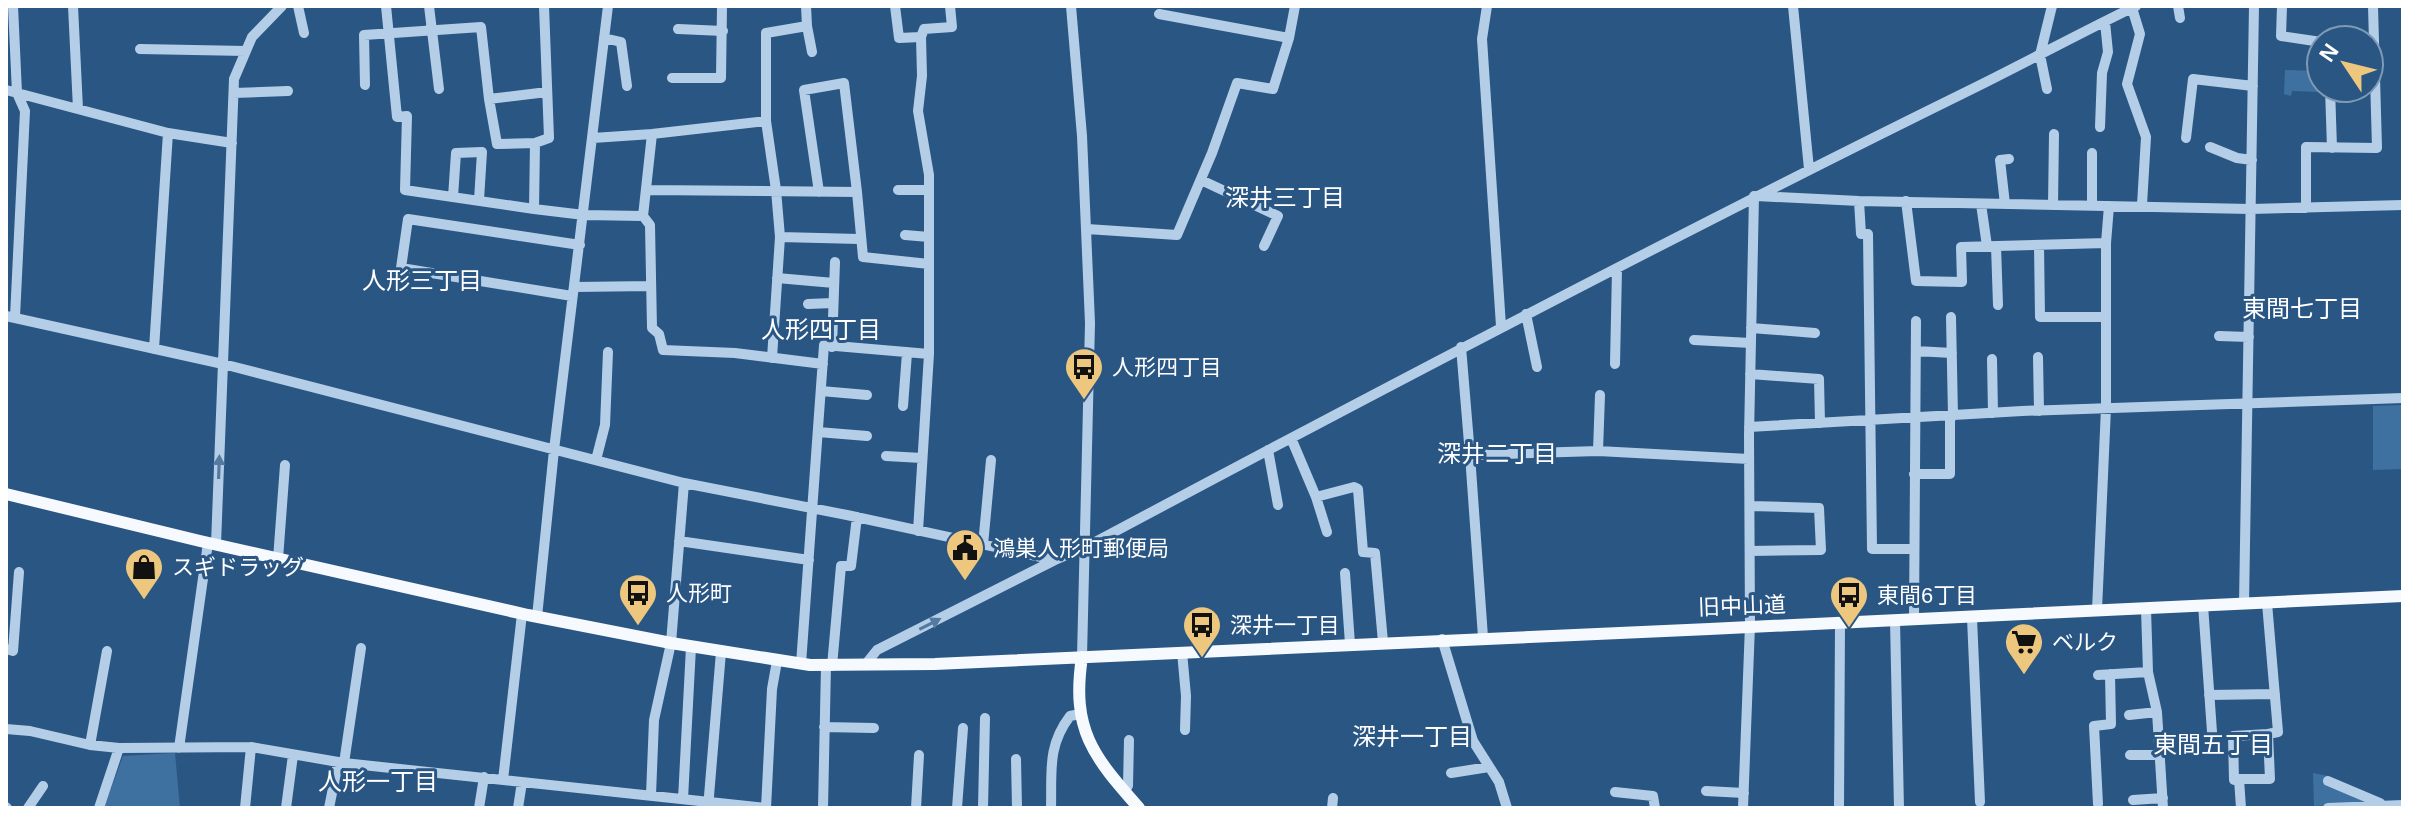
<svg xmlns="http://www.w3.org/2000/svg" width="2409" height="814" viewBox="0 0 2409 814" font-family="Helvetica,'Noto Sans JP',sans-serif">
<rect width="100%" height="100%" fill="#2a5684"/>
<path fill="#3f71a0" d="M2285,70l36,1 -2,21 -27,-1 -1,5 -7,-2z
M2403,405v64l-30,1v-64z
M175,753l5,55h-76l19,-52z
M2313,773l15,3 44,28 -58,2z"/>
<g fill="none" stroke-linecap="round" stroke-linejoin="round">
<path stroke="#b5cee7" stroke-width="10" d="M13,6l4,87 8,18 -10,206
M73,6l5,103
M298,6l6,27
M386,6l11,111 10,-1 -2,74 129,19
M429,6l10,83
M895,6l4,32 22,-1 1,39 -4,35 11,64v179l-11,177
M1071,6l11,130 8,187 -8,334
M1487,6l-5,33 19,287
M1793,6l16,163
M2178,6l2,12
M2282,6l-1,30 40,6
M2132,8l8,26 -13,50 19,53 -4,68
M1159,14l130,24
M807,26l5,26
M678,29l45,2
M921,37l3,-8 28,-2 -2,-21
M604,38l17,4 6,44
M140,49l106,2
M672,78h49l1,-72
M365,85l-1,-50 117,-8 8,72 8,45 38,-1 -1,66 50,6 59,1
M2330,88l2,60
M2047,89l-7,-34 12,-49
M6,90l162,43 64,10
M234,93l54,-2
M489,99l58,-7
M766,121l10,69 4,47 -8,121
M2100,127l2,-54 6,-21 -3,-30
M652,134l-9,82 7,9 2,103 7,6 4,16 72,3 88,11
M593,138l59,-4 114,-13v-88l41,-7 -1,-20
M2186,138l7,-59 60,7
M535,143l14,-5 -5,-132
M2210,147l27,11 15,2
M1201,180l77,36 -14,30
M646,190l211,2 -13,-109 -40,7 15,102
M898,190h31
M857,192l6,65 66,7
M1756,196l103,5 392,8 152,-4
M453,197l3,-44 26,-1 -3,48
M1859,201l2,33h7l4,315h42
M1906,201l10,80 46,1 -1,-35 145,-4
M1981,204l6,42
M2005,204l-5,-44 9,-1
M2053,205l1,-71
M2092,205v-52
M2306,208v-61l71,1 -4,-142
M1087,229l90,6 35,-82 25,-70 36,6 16,-51 6,-32
M905,235l24,2
M780,237l79,2
M2039,245l1,72h66
M1996,246l2,59
M777,278l57,5
M574,287l77,-1
M572,296l-171,-28 7,-49 172,26
M808,304l25,-1
M1526,314l11,53
M6,316l217,48 461,119 163,32 208,45
M1951,317l2,99
M1751,328l64,5
M2219,336l30,1
M1694,340l57,3
M832,347l3,-85
M1461,347l9,108 128,-4 151,8
M154,349l14,-216
M1916,351l36,2
M2038,357l1,54
M1992,359l1,54
M1615,364l2,-95
M1750,374l69,5 1,44
M821,391l46,4
M903,406l4,-53
M1749,427l273,-16 381,-13
M818,432l49,4
M1291,438l25,59 11,35
M1268,450l10,55
M1598,451l2,-56
M1470,455l13,182
M886,456l36,2
M596,460l9,-35 3,-73
M1914,474h36v-58
M1316,497l38,-10 4,2 5,63 12,1 8,89
M1750,506l69,2 2,42 -71,1
M679,541l130,19
M216,544l18,-465 18,-42 30,-31
M983,545l8,-85
M278,559l7,-94
M1345,573l5,71
M2267,603l11,129 -10,2
M2244,604l10,-598
M2203,605l9,127
M2146,609l2,63 9,40 6,96
M2097,610l9,-202v-165l3,-37
M537,617l17,-167 54,-444
M1972,618l8,184
M1914,620l2,-299
M1895,621l4,187
M1442,639l31,102 26,41 8,26
M6,649l7,2 6,-79
M1182,652l4,44 -1,34
M801,664l23,-319 105,9
M865,665l12,-15 178,-90 31,-13c292,-156 585,-310 882,-456 57,-28 112,-58 168,-85
M832,666l9,-100h10l6,-49
M2098,675l50,-3
M2209,695l66,-1
M2129,715l28,-3
M824,727l50,1
M6,729l24,2 60,14 29,3 132,-1 93,16 421,45
M90,745l17,-94
M179,748l29,-205
M2130,755h30
M1016,759l1,49
M344,763l17,-115
M1451,773l38,-6
M2239,779h31l-2,-45 -35,2 1,44 5,-1 2,29
M503,780l19,-166
M2328,781l52,22
M1124,791l4,-5 1,-46
M1706,791l38,2
M1615,792l38,4 2,12
M651,795l3,-75 17,-77 13,-160
M683,799l8,-152
M2133,800l30,-2
M2098,804l-4,-78 17,-2 -1,-50
M6,807l1,1
M28,808l15,-22
M99,808l20,-60
M245,808l6,-61
M286,808l7,-53
M329,808l9,-45
M479,808l5,-31
M518,808l4,-26
M708,808l13,-156
M766,808l6,-119 5,-28
M823,808l3,-142
M916,808l3,-53
M957,808l6,-80
M983,808l2,-90
M1051,808c1,-36 -4,-62 19,-92l10,-2
M1332,808l1,-10
M1743,808l7,-183 -1,-189 5,-240
M1839,808l1,-186
M2328,808l75,-3"/>
<path stroke="#f6f9fe" stroke-width="12" d="M6,494l194,47 328,74 143,28 139,22 125,-1c489,-23 979,-43 1468,-68
M1082,657c-11,73 11,99 57,151"/>
</g>
<defs><path id="oneway-solid" d="M-6-.8H1V-3.2L6.5 0L1 3.2V.8H-6Z" transform="scale(2)"/></defs>
<g fill="#547aa2">
<use href="#oneway-solid" transform="translate(219 467) rotate(-88)"/>
<use href="#oneway-solid" transform="translate(930 624) rotate(-27)"/>
</g>
<defs>
<symbol id="bus-pin" viewBox="-11 -11 22 30"><path d="M0 17L-7.5 6A9.5 9.5 0 1 1 7.5 6Z" fill="#edc77d" stroke="#2a5684"/><path d="M-5-6H5V4H4V6H2V4H-2V6H-4V4H-5ZM-3.5-4V0h7V-4ZM-3.5 1.2v1.5H-2V1.2ZM2 1.2v1.5H3.5V1.2Z" fill="#111"/></symbol>
<symbol id="civic-pin" viewBox="-11 -11 22 30"><path d="M0 17L-7.5 6A9.5 9.5 0 1 1 7.5 6Z" fill="#edc77d" stroke="#2a5684"/><path d="M-.6-6.5H3V-4.5H.6V-3L4-1V1h2V6H-6V1h2V-1L-.6-3ZM-1.2 2.5V6h2.4V2.5Z" fill="#111"/></symbol>
<symbol id="shop-pin" viewBox="-11 -11 22 30"><path d="M0 17L-7.5 6A9.5 9.5 0 1 1 7.5 6Z" fill="#edc77d" stroke="#2a5684"/><path d="M-5-2.5h2.3a2.7 3.5 0 0 1 5.4 0H5L5.5 6h-11ZM-1.5-2.5h3a1.5 2.3 0 0 0-3 0Z" fill="#111"/></symbol>
<symbol id="supermarket-pin" viewBox="-11 -11 22 30"><path d="M0 17L-7.5 6A9.5 9.5 0 1 1 7.5 6Z" fill="#edc77d" stroke="#2a5684"/><path d="M-6-5.5h2.5l.6 2H6L4.5 2H-2.5L-4.4-4H-6ZM-1.5 3.2a1.3 1.3 0 1 0 .1 0ZM3 3.2a1.3 1.3 0 1 0 .1 0Z" fill="#111"/></symbol>
</defs>
<g fill-rule="evenodd">
<use href="#bus-pin" x="1062" y="345" width="44" height="60"/>
<use href="#civic-pin" x="943" y="526" width="44" height="60"/>
<use href="#shop-pin" x="122" y="545" width="44" height="60"/>
<use href="#bus-pin" x="616" y="571" width="44" height="60"/>
<use href="#bus-pin" x="1827" y="573" width="44" height="60"/>
<use href="#bus-pin" x="1180" y="603" width="44" height="60"/>
<use href="#supermarket-pin" x="2002" y="620" width="44" height="60"/>
</g>
<g text-anchor="middle" dominant-baseline="central" stroke-width="6" stroke-linejoin="round" paint-order="stroke">
<g font-size="22" fill="#fff" stroke="#2a5684" text-anchor="start">
<text x="1112" y="367">人形四丁目</text>
<text x="993" y="548">鴻巣人形町郵便局</text>
<text x="172" y="567">スギドラッグ</text>
<text x="666" y="593">人形町</text>
<text x="1877" y="595">東間6丁目</text>
<text x="1230" y="625">深井一丁目</text>
<text x="2052" y="642">ベルク</text>
</g>
<g font-size="22" fill="#fff" stroke="#2a5684">
<text transform="translate(1742 606) rotate(-2)">旧中山道</text>
</g>
<g font-size="24" fill="#fff" stroke="#2a5684">
<text x="1285" y="197">深井三丁目</text>
<text x="422" y="280">人形三丁目</text>
<text x="2302" y="308">東間七丁目</text>
<text x="821" y="329">人形四丁目</text>
<text x="1497" y="453">深井二丁目</text>
<text x="1412" y="736">深井一丁目</text>
<text x="2213" y="744">東間五丁目</text>
<text x="378" y="781">人形一丁目</text>
</g>
</g>
<rect width="2409" height="814" fill="none" stroke="#ffffff" stroke-width="16"/>
<g transform="translate(2345 64) rotate(305)"><circle r="38" fill="#2a5684" stroke="#7f9ab5" stroke-width="2"/>
<path d="M0-6L14 30L0 20L-14 30Z" fill="#edc77d"/>
<text y="-12" font-size="22" font-weight="bold" text-anchor="middle" fill="#ffffff">N</text>
</g>
</svg>
